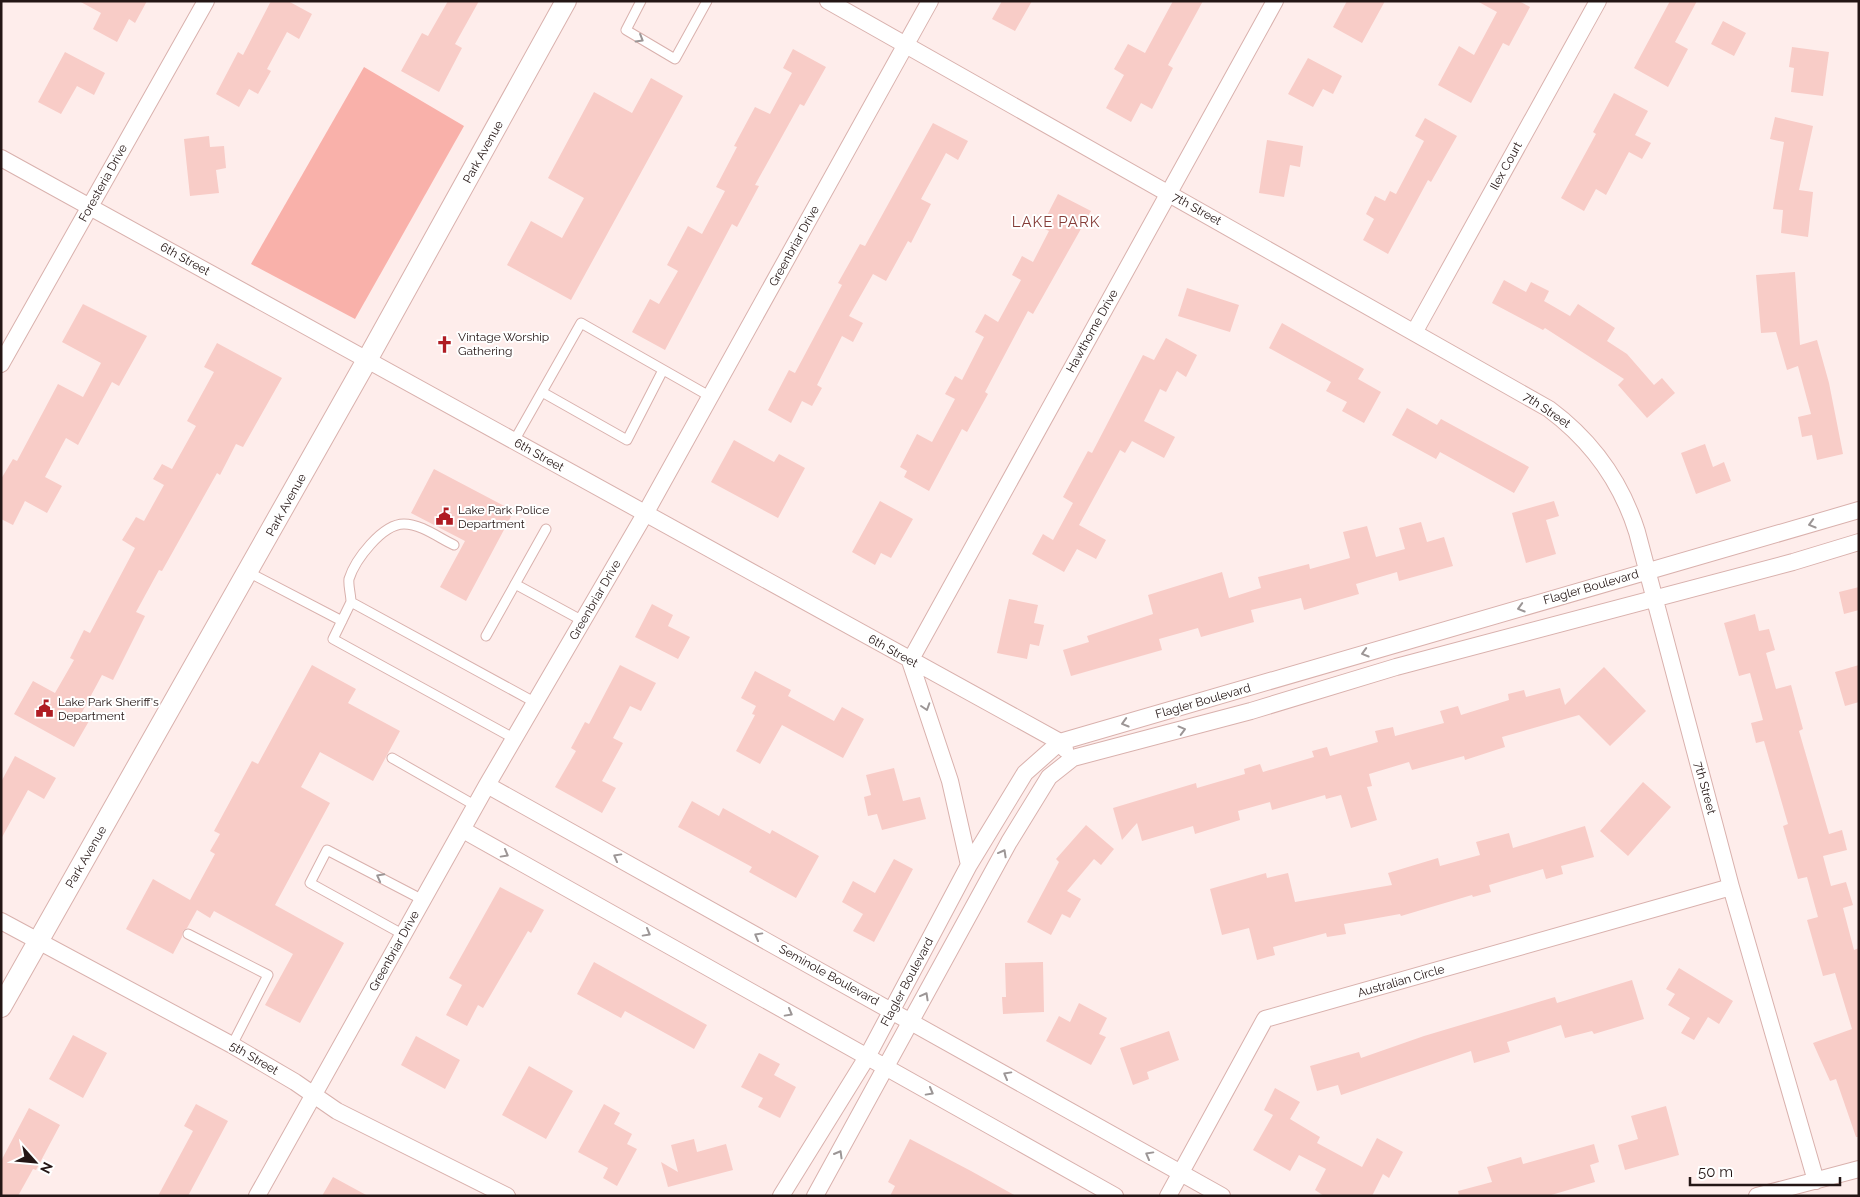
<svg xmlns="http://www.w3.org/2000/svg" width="1860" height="1197" viewBox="0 0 1860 1197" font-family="Raleway,sans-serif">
<rect width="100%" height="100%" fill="#feedeb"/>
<path fill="#f9b1aa" d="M364,67l100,59 -109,193 -104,-55z"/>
<path fill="#f8ccc7" d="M79,1h68l-12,22 -6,-4 -12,23 -24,-13 8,-16z
M271,1h17l24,13 -13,25 -12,-7 -20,37 4,2 -13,23 -9,-5 -10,18 -23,-13 22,-42 5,3z
M448,1h31l-24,43 7,4 -23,44 -38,-21 21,-38 6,3z
M1002,1h30l-17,30 -23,-12z
M1173,1h30l-35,64 5,3 -21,41 -11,-6 -10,19 -25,-14 18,-33 -10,-6 14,-25 17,9z
M1347,1h38l-23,42 -29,-16z
M1477,1h42l11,6 -21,39 -6,-3 -32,60 -33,-18 21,-39 15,9 23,-43z
M1670,1h27l-22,41 13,7 -20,38 -34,-19z
M1723,21l23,12 -12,23 -23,-12z
M1792,47l37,5 -6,44 -32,-4 3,-24 -5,-1z
M793,49l33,18 -22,39 -4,-2 -45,81 4,1 -22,41 -5,-3 -67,126 -33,-18 18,-33 9,5 19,-33 -11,-6 21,-39 14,8 23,-43 -9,-4 21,-40 -3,-1 21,-39 15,7 22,-41 -9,-5z
M65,52l40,21 -11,22 -17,-9 -16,28 -23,-12z
M1308,58l34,18 -9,18 -10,-5 -10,18 -25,-13z
M651,78l32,18 -112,204 -64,-35 24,-44 31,17 22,-40 -36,-20 46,-86 38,21z
M1614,93l34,18 -13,24 16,8 -9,16 -13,-7 -23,43 -10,-6 -12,22 -23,-13 35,-64 -3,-2z
M1775,117l38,9 -14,64 14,2 -5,45 -27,-4 2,-23 -10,-1 11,-67 -14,-3z
M1425,118l32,18 -26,46 -3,-2 -40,74 -25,-14 11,-21 -8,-5 9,-18 10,5 5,-10 6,3 28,-53 -9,-5z
M933,123l35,18 -10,19 -12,-7 -25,46 10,5 -20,39 -3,-2 -22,40 -13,-7 -24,42 14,7 -10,19 -11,-6 -25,49 5,3 -10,18 -10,-5 -11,22 -23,-13 21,-40 6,3 47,-88 -4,-2 22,-39 5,2z
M209,136l1,11 14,-1 2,22 -10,2 3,23 -29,3 -6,-57z
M1267,140l36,6 -3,21 -10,-2 -6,32 -25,-4z
M1058,194l33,17 -58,103 -5,-3 -43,81 3,2 -21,38 -5,-3 -33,62 -25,-14 3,-6 -7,-4 17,-33 15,8 23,-43 -10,-5 10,-18 7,4 22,-43 -9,-5 10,-18 13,8 23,-42 -9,-5 10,-19 11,6 16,-31 -8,-4z
M1795,272l5,73 17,-5 12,43 14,71 -26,6 -5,-25 -10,2 -4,-20 13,-3 -13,-48 -11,4 -11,-38 -15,1 -5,-58z
M1504,280l22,12 5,-10 18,9 -5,10 26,15 8,-12 37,24 -8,13 20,13 27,31 8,-7 13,15 -28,25 -29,-33 6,-6 -79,-51 -2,2 -51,-27z
M1187,288l52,17 -9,27 -52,-16z
M83,304l64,32 -28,50 -7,-4 -34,63 -12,-7 -21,39 17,9 -15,27 -22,-12 -12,24 -12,-6v-40l12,-20 4,2 41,-77 25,13 18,-34 -39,-21z
M1282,323l82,46 -6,10 23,13 -17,31 -22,-12 5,-9 -21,-11 5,-9 -62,-34z
M1166,338l31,17 -11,22 -9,-6 -11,21 -6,-3 -16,32 31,16 -11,21 -32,-17 -7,12 -5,-3 -41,75 27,15 -10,19 -19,-10 -13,23 -32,-18 11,-20 10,6 20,-37 -10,-6 25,-46 4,2 51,-98 11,5z
M217,343l65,35 -39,69 -7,-3 -16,31 -3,-2 -55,98 -3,-1 -23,42 9,4 -32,64 -11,-5 -22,41 9,5 -15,26 -60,-33 19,-33 22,12 19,-33 -4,-2 14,-28 6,3 45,-85 -13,-8 14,-23 8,4 20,-36 -11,-6 9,-15 10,5 24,-43 -9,-5 27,-49 -10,-5z
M1407,408l30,17 4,-6 88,48 -15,26 -74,-41 -4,7 -44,-24z
M734,440l40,22 5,-8 26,14 -27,50 -67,-36z
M1705,444l8,23 11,-5 7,19 -35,13 -15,-41z
M434,469l80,42 -48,90 -26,-14 25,-46 -54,-28z
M880,501l33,18 -22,39 -10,-5 -6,12 -23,-13z
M1554,501l5,15 -13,4 10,34 -30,9 -14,-50z
M1421,522l6,20 17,-5 9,29 -54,15 -2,-9 -41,12 3,10 -55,16 -3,-12 -50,12 3,12 -53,15 -3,-9 -39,11 3,11 -91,26 -8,-26 26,-8 -2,-6 66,-22 -5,-19 74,-23 7,26 32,-10 -3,-11 51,-13 1,5 40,-11 -7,-26 24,-6 9,31 29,-8 -6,-21z
M1859,587v23l-15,4 -5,-22z
M1009,599l29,6 -4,18 10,2 -5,21 -9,-2 -3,15 -30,-6z
M652,604l21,11 -5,11 22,11 -12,22 -43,-22z
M1755,614l4,17 10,-2 6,21 -9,3 10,36 15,-4 12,44 -4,2 30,103 13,-4 5,20 -24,6 8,30 15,-4 7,23 -10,3 11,42 5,-2v189h-3l-20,-58 -6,2 -17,-38 39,-14 -17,-56 -12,3 -16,-56 11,-3 -11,-40 -9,2 -15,-53 5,-2 -24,-83 -8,2 -5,-20 12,-3 -13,-47 -11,3 -15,-53z
M312,665l44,24 -8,14 52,28 -27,50 -53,-29 -19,35 29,16 -55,102 69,38 -44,80 -35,-18 28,-51 -79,-43 -4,7 -13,-8 -10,18 -4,3 -1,6 -9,17 -47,-25 27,-50 37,21 25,-46 -5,-3 10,-17 -6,-3 38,-70 6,3z
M620,665l36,18 -15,28 -11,-5 -17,32 10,5 -21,38 14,7 -14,25 -47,-26 21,-36 -5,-3 14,-26 4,2z
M1859,665v37l-14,4 -10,-34z
M1604,667l42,44 -36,35 -31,-31 -77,22 3,10 -40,13 -1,-4 -52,14 -3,-8 -40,12 3,12 -5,1 10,33 -26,8 -10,-33 -15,4 -1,-4 -53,15 -2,-8 -32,9 2,9 -45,14 -2,-8 -51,15 -5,-18 -15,17 -9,-32 83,-25 1,5 48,-14 -1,-5 16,-5 3,8 51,-15 -2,-6 15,-4 3,9 48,-14 -3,-11 18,-4 2,9 49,-13 -4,-12 18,-5 3,9 48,-15 -1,-6 16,-4 2,7 34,-9 5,17z
M755,671l36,19 -3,6 46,25 8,-14 22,12 -21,39 -61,-33 -22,39 -24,-13 19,-36 -3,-1 4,-8 -15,-8z
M15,756l41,22 -12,21 -16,-9 -27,49v-57z
M894,768l9,33 17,-4 6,22 -44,11 -5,-16 -9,2 -4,-19 7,-2 -5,-20z
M1643,782l28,25 -43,49 -28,-25z
M692,801l27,15 4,-8 47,26 2,-4 47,26 -23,42 -47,-26 3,-5 -74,-40z
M1086,825l28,24 -13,16 -7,-6 -27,32 14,8 -11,19 -8,-4 -11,21 -24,-13 32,-60 -3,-3z
M1585,826l9,31 -33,9 2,8 -17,5 -3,-10 -54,16 2,7 -18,5 -1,-2 -71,21 -1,-2 -56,10 2,10 -19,3 -1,-4 -53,14 2,8 -18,5 -8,-32 -27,7 -12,-46 56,-16 1,5 21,-5 7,29 97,-17 -4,-12 50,-15 2,8 40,-11 -4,-13 33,-9 4,15z
M894,859l19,10 -39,73 -21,-11 10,-17 -21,-12 11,-21 22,12z
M500,887l44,23 -13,23 -3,-2 -45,77 -5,-3 -11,21 -21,-11 16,-30 -13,-7z
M594,962l113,63 -13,24 -69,-38 -4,7 -44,-24z
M1043,962l1,50 -41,2 -1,-17h4l-1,-34z
M1679,968l54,33 -14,23 -11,-7 -14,23 -13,-7 9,-15 -22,-13 7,-11 -9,-5z
M1632,980l12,39 -50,15 -2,-3 -27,7 -4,-13 -54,17 3,10 -36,11 -3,-12 -130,44 -3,-10 -21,6 -7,-25 49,-14 2,6 63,-22 131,-39 2,6z
M1079,1003l28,15 -8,16 7,3 -15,28 -45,-24 13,-25 11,6z
M1169,1031l10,29 -32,12 2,7 -16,6 -13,-37z
M73,1035l34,18 -24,45 -34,-19z
M416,1036l44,24 -15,29 -44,-24z
M759,1053l21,11 -6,11 22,12 -16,31 -22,-11 5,-9 -22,-11z
M529,1066l44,25 -27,48 -44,-24z
M1275,1088l25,14 -10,17 30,18 -3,6 45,24 15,-29 26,14 -14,26 -6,-4 -11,22h-48l-9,-6 11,-21 -27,-14 -9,16 -37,-21 20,-35 -9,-5z
M196,1104l32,17 -40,75h-30l35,-65 -9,-5z
M604,1104l16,9 -6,11 18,10 -5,10 10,5 -20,37 -14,-8 5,-10 -30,-16z
M1666,1106l13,49 -54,15 -7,-25 20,-6 -7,-23z
M29,1108l31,17 -24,45 -3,-1 -15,27h-17v-35z
M694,1139l3,13 29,-8 7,26 -65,17 -7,-25 17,10 -7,-27z
M910,1139l61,32 45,25h-126l5,-10 -7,-4z
M1594,1144l5,18 -9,3 5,17 -47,14h-89l-1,-5 34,-9 -5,-15 34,-10 2,7z
M333,1177l35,19h-46z"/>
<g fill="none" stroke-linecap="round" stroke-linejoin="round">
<defs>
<path id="service" d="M641,1l-15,29 49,29 32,-58
M542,392l85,48 36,-70
M514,441l67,-118 130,74
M248,572l94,49
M515,584l68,37
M351,602c0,-7 -3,-17 -2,-23 6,-19 33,-55 55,-55 17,0 35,14 50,21
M486,636l60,-107
M515,739l-182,-100 18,-37 185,101
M392,758l84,48
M188,934l80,41 -36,70
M404,935l-94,-52 17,-33 96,50"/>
<path id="minor" d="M828,1l721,408c43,32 72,72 88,123l94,355 85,294
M1,158l1059,584 5,7
M1415,331l183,-330
M1,364l205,-363
M487,785l735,411
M463,830l652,366
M969,865l-19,-84 -40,-120 365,-660
M1,921l231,124 63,37 42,29 170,85
M257,1196l230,-411 158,-271 285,-513
M781,1196l86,-139 102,-192 56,-92 35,-31 799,-232
M815,1196l194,-354 40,-65 24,-19 178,-47 145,-44 397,-105 66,-20
M1168,1196l97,-177 466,-132
M1757,1196l102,-27"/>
<path id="tertiary" d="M1,1007l366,-647 199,-359"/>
</defs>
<use href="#service" stroke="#d9b1ad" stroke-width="11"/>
<use href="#minor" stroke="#d9b1ad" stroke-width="18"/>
<use href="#tertiary" stroke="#d9b1ad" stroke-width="22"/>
<use href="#service" stroke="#fff" stroke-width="9"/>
<use href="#minor" stroke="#fff" stroke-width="16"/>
<use href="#tertiary" stroke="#fff" stroke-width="20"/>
</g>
<defs><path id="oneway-chevron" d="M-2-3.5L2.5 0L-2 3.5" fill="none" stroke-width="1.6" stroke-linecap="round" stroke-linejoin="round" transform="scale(1.25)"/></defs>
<g stroke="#9c9696">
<use href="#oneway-chevron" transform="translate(640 39) rotate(31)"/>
<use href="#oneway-chevron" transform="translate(1812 524) rotate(164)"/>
<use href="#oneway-chevron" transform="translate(1521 608) rotate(164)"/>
<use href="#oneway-chevron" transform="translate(1365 653) rotate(164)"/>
<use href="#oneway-chevron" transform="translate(926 707) rotate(72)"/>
<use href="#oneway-chevron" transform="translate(1125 723) rotate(164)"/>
<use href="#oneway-chevron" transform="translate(1182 730) rotate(-15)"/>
<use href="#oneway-chevron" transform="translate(1003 853) rotate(-61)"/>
<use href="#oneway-chevron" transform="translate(505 854) rotate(29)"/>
<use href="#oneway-chevron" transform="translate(617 857) rotate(-151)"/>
<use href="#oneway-chevron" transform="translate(380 877) rotate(-152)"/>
<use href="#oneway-chevron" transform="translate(647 933) rotate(29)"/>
<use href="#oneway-chevron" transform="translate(758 936) rotate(-151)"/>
<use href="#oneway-chevron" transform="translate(925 996) rotate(-61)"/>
<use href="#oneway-chevron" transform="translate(789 1013) rotate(29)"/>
<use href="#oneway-chevron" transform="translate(1007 1075) rotate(-151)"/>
<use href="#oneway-chevron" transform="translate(930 1092) rotate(29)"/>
<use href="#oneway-chevron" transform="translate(839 1154) rotate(-60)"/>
<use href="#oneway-chevron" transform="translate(1149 1155) rotate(-151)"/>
</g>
<defs>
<symbol id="church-bare" viewBox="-9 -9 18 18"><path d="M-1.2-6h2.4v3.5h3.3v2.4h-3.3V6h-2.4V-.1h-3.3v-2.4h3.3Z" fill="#af1c23" stroke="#fff" stroke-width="2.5" paint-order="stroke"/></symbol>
<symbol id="civic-bare" viewBox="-9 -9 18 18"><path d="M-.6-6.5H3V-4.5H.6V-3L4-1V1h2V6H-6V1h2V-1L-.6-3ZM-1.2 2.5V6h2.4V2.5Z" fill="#af1c23" stroke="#fff" stroke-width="2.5" paint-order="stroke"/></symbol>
</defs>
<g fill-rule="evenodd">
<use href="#church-bare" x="432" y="332" width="25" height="25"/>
<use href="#civic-bare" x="432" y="504" width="25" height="25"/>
<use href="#civic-bare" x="32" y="696" width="25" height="25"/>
</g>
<g text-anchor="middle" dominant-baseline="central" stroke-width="4" stroke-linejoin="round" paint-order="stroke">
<g font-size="12" fill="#241615" stroke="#fff">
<text transform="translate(483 152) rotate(-61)">Park Avenue</text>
<text transform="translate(1506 166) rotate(-61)">Ilex Court</text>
<text transform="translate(103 183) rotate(-61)">Foresteria Drive</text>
<text transform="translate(1197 209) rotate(29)">7th Street</text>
<text transform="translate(794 246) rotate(-61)">Greenbriar Drive</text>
<text transform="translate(185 259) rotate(29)">6th Street</text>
<text transform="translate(1092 331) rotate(-61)">Hawthorne Drive</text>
<text transform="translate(1547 410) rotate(34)">7th Street</text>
<text transform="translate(539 455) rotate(29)">6th Street</text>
<text transform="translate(286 505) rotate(-61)">Park Avenue</text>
<text transform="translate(1591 587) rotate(-16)">Flagler Boulevard</text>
<text transform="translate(595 600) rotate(-60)">Greenbriar Drive</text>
<text transform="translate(893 651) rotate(29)">6th Street</text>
<text transform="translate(1203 701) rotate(-16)">Flagler Boulevard</text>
<text transform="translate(1705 788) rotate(75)">7th Street</text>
<text transform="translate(86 857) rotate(-60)">Park Avenue</text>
<text transform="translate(394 951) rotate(-61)">Greenbriar Drive</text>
<text transform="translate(829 975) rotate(29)">Seminole Boulevard</text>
<text transform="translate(1401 981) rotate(-16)">Australian Circle</text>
<text transform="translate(907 982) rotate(-62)">Flagler Boulevard</text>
<text transform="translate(254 1058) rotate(30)">5th Street</text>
</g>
<g font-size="12" fill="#241615" stroke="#fff" text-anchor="start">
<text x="458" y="337">Vintage Worship<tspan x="458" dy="14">Gathering</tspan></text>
<text x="458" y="510">Lake Park Police<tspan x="458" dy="14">Department</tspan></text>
<text x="58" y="702">Lake Park Sheriff's<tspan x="58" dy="14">Department</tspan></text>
</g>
<g font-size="15" letter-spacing="1" fill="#853d38" stroke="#fff">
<text x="1056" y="222">LAKE PARK</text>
</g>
</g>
<rect width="1860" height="1197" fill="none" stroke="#241615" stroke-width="5"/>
<g transform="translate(35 1162) rotate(117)" stroke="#ffffff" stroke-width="4" paint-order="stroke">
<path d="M0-4L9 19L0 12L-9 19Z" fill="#241615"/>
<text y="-8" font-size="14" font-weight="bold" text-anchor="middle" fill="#241615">N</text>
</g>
<path d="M1690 1177v8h150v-8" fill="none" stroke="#241615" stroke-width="2.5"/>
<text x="1698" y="1177" font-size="15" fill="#241615" stroke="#ffffff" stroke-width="4" paint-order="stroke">50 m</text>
</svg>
